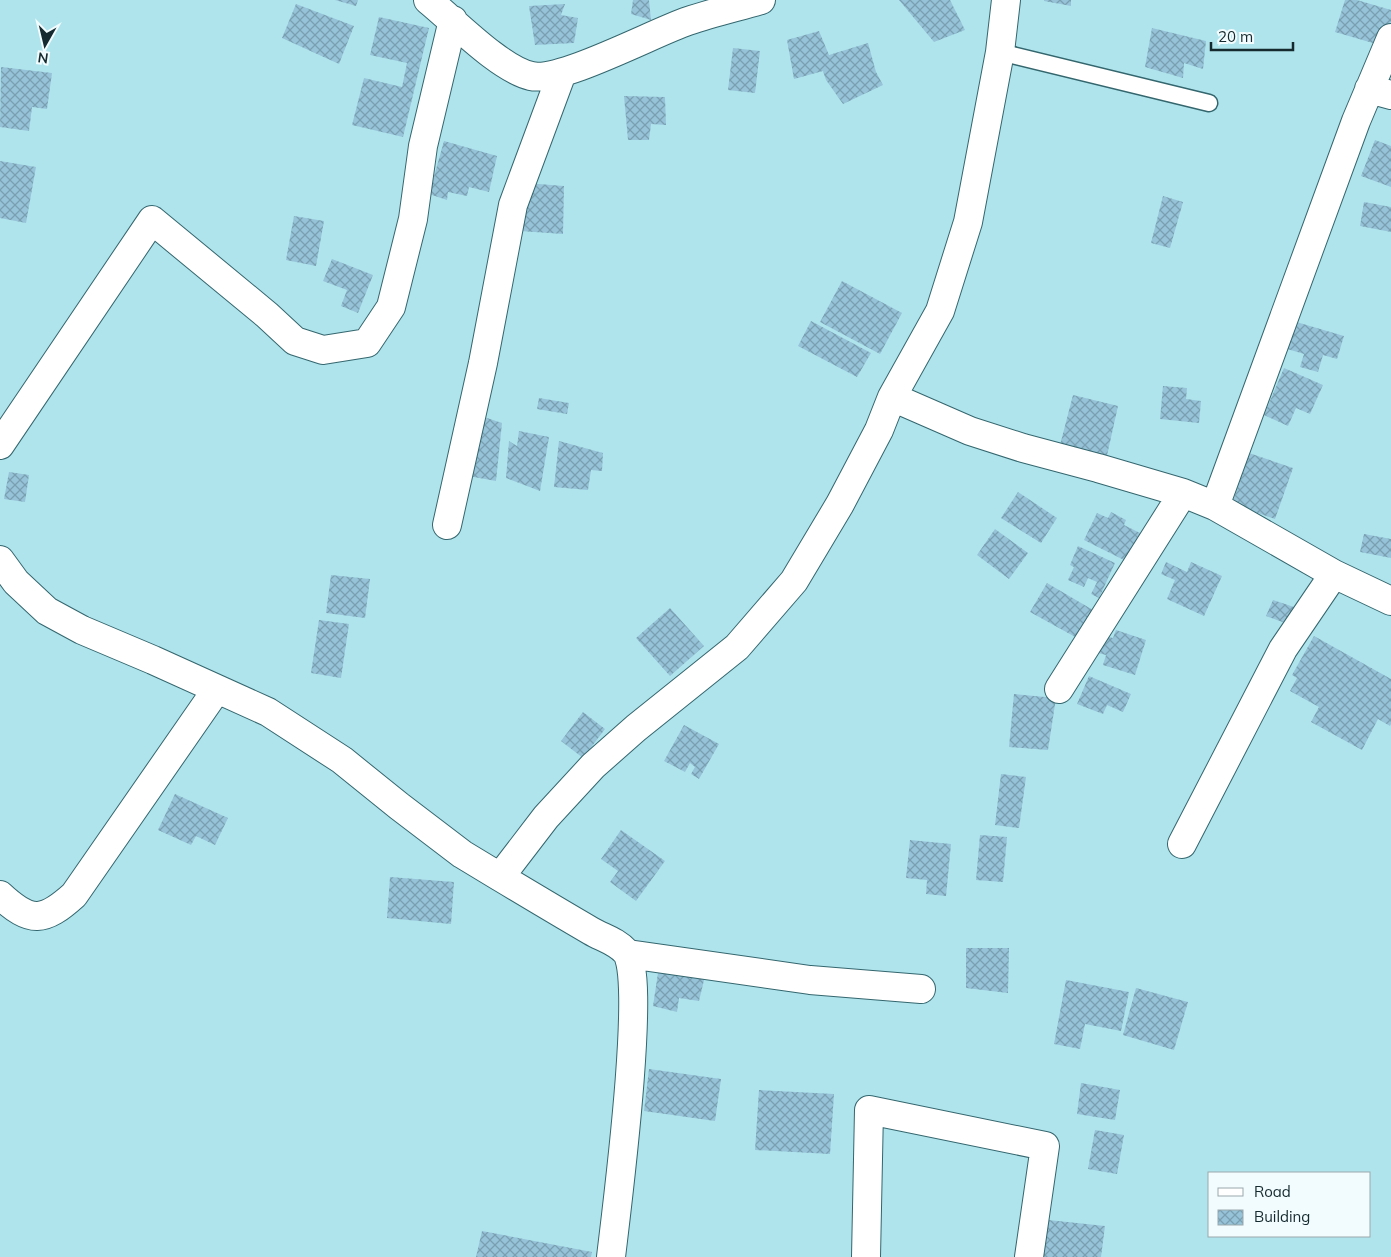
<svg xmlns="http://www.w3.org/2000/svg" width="1391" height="1257" viewBox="0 0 1391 1257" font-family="Mulish,sans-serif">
<defs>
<pattern id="building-cross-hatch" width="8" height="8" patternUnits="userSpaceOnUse" patternTransform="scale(1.25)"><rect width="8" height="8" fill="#96c3d8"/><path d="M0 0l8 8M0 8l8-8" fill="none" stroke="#799fb0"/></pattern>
</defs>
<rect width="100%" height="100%" fill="#afe4ed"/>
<path fill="url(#building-cross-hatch)" d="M335,0h23l-2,6z
M633,0h16l2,20 -20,-6z
M899,0h51l15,30 -31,12z
M1044,0h27v6l-27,-5z
M1345,0h12l34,10v11l-8,25 -48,-14z
M296,4l58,22 -15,38 -57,-26z
M565,4l-4,11 17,3 -4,25 -39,2 -6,-39z
M379,17l50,11 -26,109 -51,-12 12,-47 38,9 5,-24 -37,-8z
M1152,28l54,13 -3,28 -19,-6 -1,15 -38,-11z
M819,31l10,24 39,-12 8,29 7,13 -40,19 -17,-24 -3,-9 -29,8 -7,-39z
M733,48l27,3 -5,42 -27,-3z
M1,67l51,6 -5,36 -15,-2 -3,24 -29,-4z
M624,96l41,1 1,28 -15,-1 -2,16h-21z
M1375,140l16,6v41l-30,-11z
M444,141l53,15 -8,36 -20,-5 -2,9 -19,-4 -1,8 -18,-6z
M0,161l36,6 -10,56 -26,-5z
M526,183l38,3 -1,48 -43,-3z
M1163,196l20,6 -13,46 -19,-5z
M1364,202l27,5v25l-31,-6z
M294,216l30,5 -8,45 -30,-6z
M332,259l41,16 -15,38 -17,-7 6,-16 -24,-9z
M842,281l60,32 -22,41 -60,-32z
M811,321l60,32 -14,24 -59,-31z
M1293,321l51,15 -7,23 -14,-4 -5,17 -18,-5 4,-13 -20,-6z
M1284,368l39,17 -13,29 -14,-6 -8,18 -24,-11z
M1163,386l24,2 -1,11 15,2 -2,22 -39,-4z
M1073,395l45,11 -12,54 -47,-11z
M539,398l30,5 -2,11 -30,-5z
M478,415l24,8 -6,58 -28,-5z
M519,431l30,6 -9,54 -34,-13 3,-37 8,5z
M559,441l44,12 -1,18 -11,-1 -3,20 -34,-3z
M1249,453l44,15 -18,51 -43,-15z
M9,472l20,3 -4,27 -21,-3z
M1018,492l39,26 -16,25 -40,-25z
M1111,512l15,8 -2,5 16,8 -14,28 -42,-21 13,-27 11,5z
M995,529l33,24 -19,26 -32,-24z
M1364,534l27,5v19l-31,-6z
M1078,546l37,17 -16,35 -8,-4 6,-12 -9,-4 -4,9 -16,-7 6,-13 -4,-2z
M1166,562l21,10 4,-10 31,14 -18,40 -37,-17 8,-19 -14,-6z
M331,575l39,4 -5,39 -39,-5z
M1047,583l46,27 -16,28 -47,-26z
M1273,600l21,7 -6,17 -22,-8z
M670,608l34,38 -34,30 -34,-38z
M319,620l30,4 -8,54 -30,-5z
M1116,630l30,10 -11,35 -32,-10 3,-10 -8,-2 5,-18 10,3z
M1314,636l77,43v45l-1,2 -12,-7 -16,31 -51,-28 8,-15 -29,-16 7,-13 -5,-3z
M1089,676l42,18 -8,18 -16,-7 -4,9 -26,-10z
M1014,694l42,4 -8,52 -39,-3z
M583,712l22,17 -22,29 -22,-17z
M684,725l35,19 -20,35 -8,-5 4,-7 -5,-4 -5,9 -21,-11z
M1001,774l25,3 -7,51 -24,-3z
M175,794l53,24 -13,27 -19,-9 -5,9 -33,-15z
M621,830l44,31 -29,40 -26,-19 8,-11 -17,-12z
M980,835l27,2 -4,45 -27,-2z
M910,840l41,4 -5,52 -20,-2 1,-14 -21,-2z
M390,877l64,5 -3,42 -64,-6z
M966,948h43l-1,45 -42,-5z
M659,966l46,10 -6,25 -20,-3 -2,14 -24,-6z
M1066,980l63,12 -8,39 -36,-7 -5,25 -26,-5z
M1136,988l52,14 -14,48 -51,-15z
M649,1069l72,10 -6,42 -71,-10z
M1081,1083l39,7 -5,30 -38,-6z
M759,1090l75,4 -4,60 -75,-4z
M1095,1130l29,5 -7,39 -29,-5z
M1039,1219l66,7 -4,31h-66z
M482,1231l110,21 -1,5h-115z"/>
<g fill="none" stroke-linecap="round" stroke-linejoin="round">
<defs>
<path id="lane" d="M1000,52l209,51"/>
<path id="street" d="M428,0c26,21 72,69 103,76 29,7 124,-44 157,-55 24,-8 49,-14 73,-21
M1006,0l-6,52 -32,170 -28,89 -48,86 78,34 53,17 75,20 85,25 32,13 119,68 57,27
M1369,89l22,6
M0,445l152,-225 115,95 28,26 28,9 44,-7 24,-36 22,-88 10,-73 30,-126
M1215,506l141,-385 35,-83
M447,525l36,-162 30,-158 49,-132
M0,560l16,22 31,29 35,19 71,30 115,52 74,48 57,46 63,48 38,23 46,-60 47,-51 43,-38 101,-81 57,-66 46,-77 39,-74 13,-33
M1059,689l124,-196
M1182,844l101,-195 51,-75
M500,877c30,18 60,36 91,54 12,7 25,10 35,21 21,24 -10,262 -15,305
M0,895c31,29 44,27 74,0l143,-206
M628,954l182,26 111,9
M866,1257l3,-147 176,36 -16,111"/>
</defs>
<use href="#lane" stroke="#34666e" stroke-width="19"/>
<use href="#street" stroke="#34666e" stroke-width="30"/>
<use href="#lane" stroke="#fff" stroke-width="16"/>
<use href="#street" stroke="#fff" stroke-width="28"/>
</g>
<rect x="1208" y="1172" width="162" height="65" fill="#f2fcfe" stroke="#9aa8ab"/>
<rect x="1218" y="1188" width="25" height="8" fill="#ffffff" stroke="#9aa8ab"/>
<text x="1254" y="1197" font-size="15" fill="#152a2e">Road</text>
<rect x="1218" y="1210" width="25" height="15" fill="url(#building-cross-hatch)" stroke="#9aa8ab"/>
<text x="1254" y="1222" font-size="15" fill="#152a2e">Building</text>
<g transform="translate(45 45) rotate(188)" stroke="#f2fcfe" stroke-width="4" paint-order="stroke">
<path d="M0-4L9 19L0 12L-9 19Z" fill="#152a2e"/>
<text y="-8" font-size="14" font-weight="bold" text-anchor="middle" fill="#152a2e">N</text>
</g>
<path d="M1211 42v8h82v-8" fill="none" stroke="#152a2e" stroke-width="2.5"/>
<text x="1218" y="42" font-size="15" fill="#152a2e" stroke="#f2fcfe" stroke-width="4" paint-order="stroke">20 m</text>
</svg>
